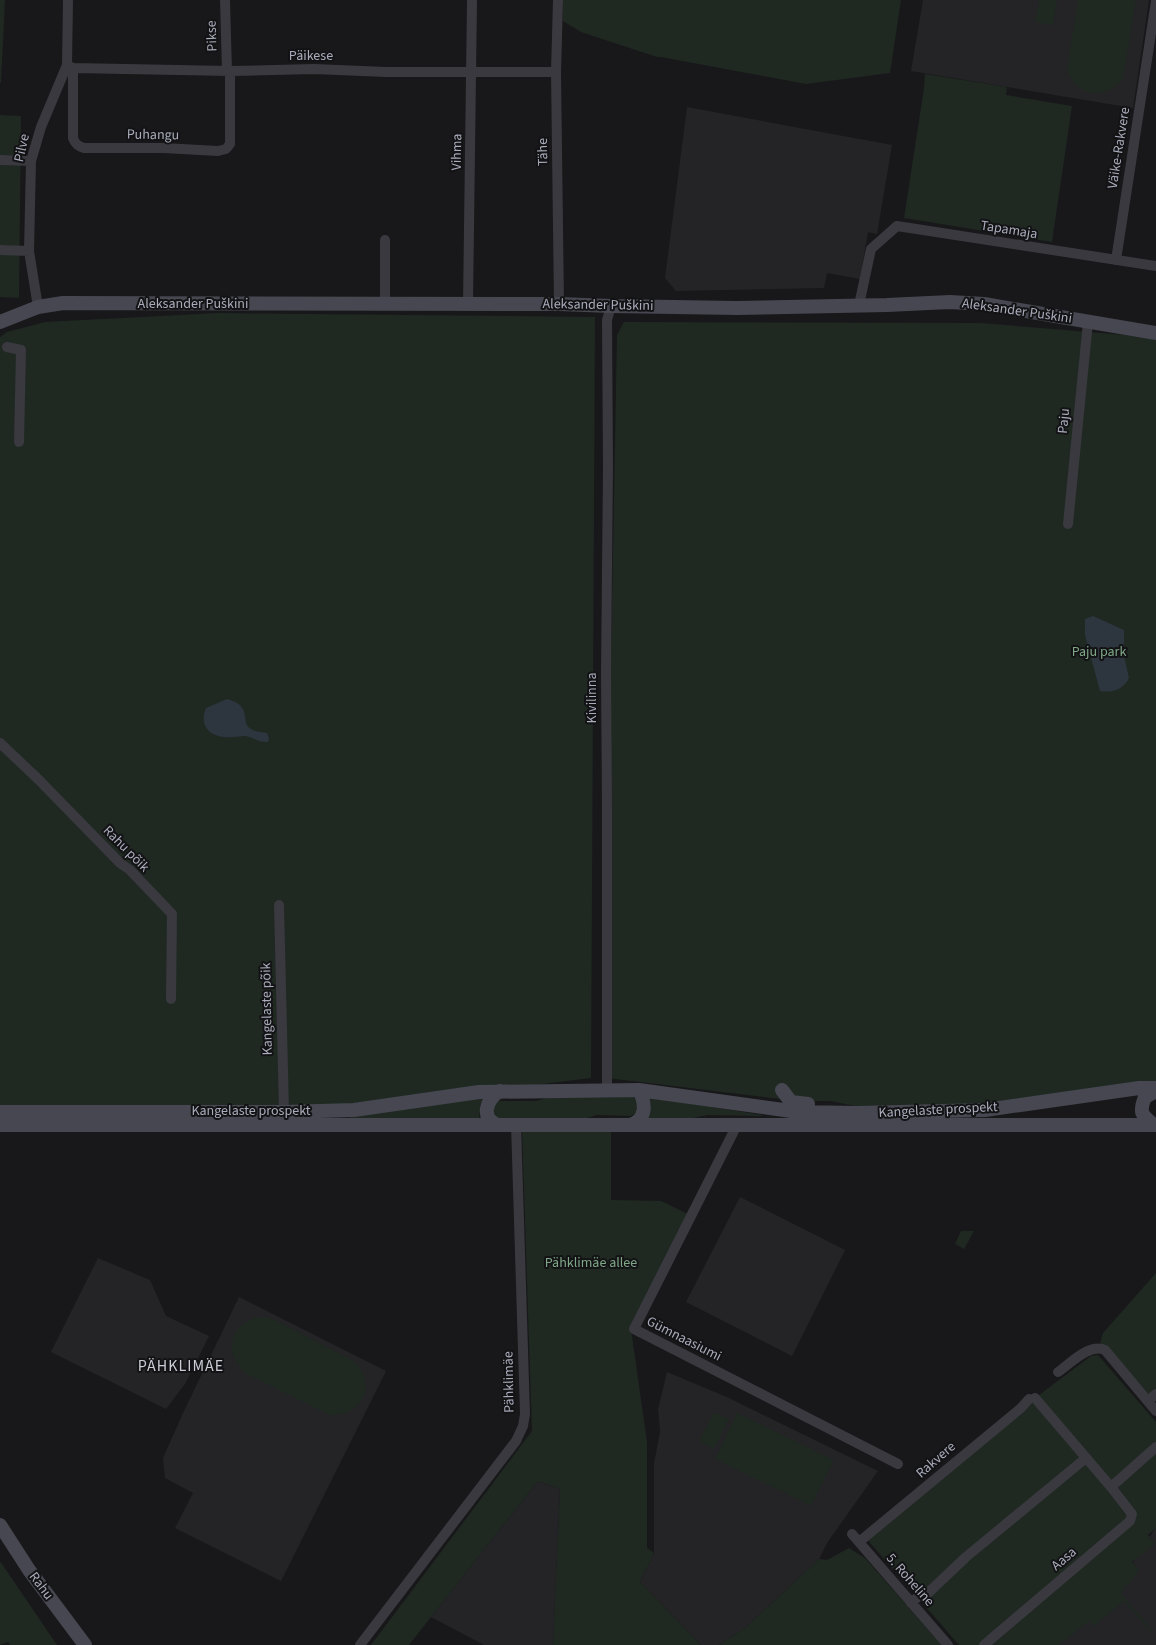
<svg xmlns="http://www.w3.org/2000/svg" width="1156" height="1645" viewBox="0 0 1156 1645" font-family="'Source Sans 3',sans-serif">
<rect width="100%" height="100%" fill="#18181a"/>
<path fill="#242427" d="M923,0h226l-16,108 -222,-37z
M687,107l205,38 -15,89 -9,-2 -8,47 -33,-6 -3,15 -148,3 -11,-13z
M740,1197l105,53 -53,106 -106,-54z
M98,1258l52,22 16,36 43,20 -24,48 -19,25 -115,-57z
M239,1297l147,74 -105,210 -106,-53 18,-35 -28,-15 -2,-20 20,-45z
M667,1372l62,26 149,73 -51,72 -8,16 -74,69 -26,17h-18l-61,-63 14,-29v-90l6,-31 -2,-23z
M538,1481l22,8 -7,156h-69l-53,-28z
M1156,1527v118h-98l63,-64z"/>
<path fill="#1f2922" d="M0,0h5l-4,83h-1z
M563,0h338l-11,73 -84,11 -145,-27h-4l-76,-25 -18,-11z
M1039,0h18l-4,25 -18,-3z
M1078,0h58l-13,79c-19,22 -45,19 -56,-9z
M925,74l82,13 -1,8 66,11 -20,136 -148,-24 20,-130z
M0,115l21,1 -2,182 -19,-1z
M218,313l377,4 -4,761 -268,33 -323,-4v-770l7,-5 38,-10z
M624,322l357,1 144,12 31,5v746l-161,22 -136,-1 -28,-6h-34l-190,-23v-202l10,-541z
M553,1096h79l6,5 -2,12 -6,3 -33,-1 -17,5 -85,-2 -4,-12 3,-3 5,-2h37z
M483,1097l-3,10 -1,13 -128,-1 -1,-2z
M650,1097l112,18v1l-55,-1 -23,5h-37l4,-15z
M611,1129v71l50,1 27,13 -57,115 16,113v106l7,5 -14,29 61,63h-148l7,-156 -22,-8 -129,164h-38l161,-214 -10,-301z
M961,1231h13l-10,18 -9,-5z
M1156,1273v121l-8,7 -49,-54 4,-14z
M257,1317h9l9,3 79,41c24,23 8,56 -24,54l-85,-42c-22,-20 -16,-47 12,-56z
M1098,1355l58,67v106l-8,7 7,9 -23,18 7,9 -18,22 31,37 -1,2 -27,-31 -30,25 -5,-5 -30,24h-100l-94,-108 170,-139 56,-42z
M714,1412l15,7 -15,30 -15,-8z
M737,1413l97,47 -23,46 -96,-47z
M849,1548l16,10 77,87h-223l26,-17 74,-69 8,1z
M0,1561l57,84h-47l-2,-3 -8,3z"/>
<path fill="#2d353f" d="M1093,616l31,14v26l5,22c-6,12 -17,15 -29,13l-15,-56v-16z
M227,699c27,7 12,23 24,30 4,3 12,3 16,4l2,5 -1,4c-9,1 -15,-5 -23,-6 -6,0 -13,2 -20,1 -17,-1 -26,-13 -19,-29z"/>
<g fill="none" stroke-linecap="round" stroke-linejoin="round">
<path stroke="#39393f" stroke-width="10" d="M225,0l2,71
M558,0l-2,72 3,232
M67,65l6,3 157,3 84,-2 72,3h170
M73,68v70c2,6 5,8 11,10h79l55,3 8,-2 4,-5v-73
M0,160l31,1
M385,240v64
M0,250l29,1
M1116,260l40,-259
M468,304l4,-304
M859,305l12,-56 26,-23 259,40
M38,307l-9,-56 2,-90 10,-34 26,-62 1,-65
M7,347l14,3 -2,92
M1068,524l20,-202
M0,743l38,36 82,84 10,7 42,44 -1,85
M279,905l5,207
M607,1090v-281l-1,-136 2,-206 -1,-147 4,-14
M737,1125l-103,204 264,135
M1058,1372c13,-9 31,-29 47,-22l51,61
M1035,1398l76,89 45,-40
M1148,1401l8,-7
M852,1534l96,111
M859,1542l162,-134 8,-9
M911,1603l8,-7 9,-3 38,-36 120,-99
M360,1645l156,-204 7,-15 2,-12 -9,-290
M984,1645l146,-124 2,-7 -21,-27"/>
<path stroke="#464750" stroke-width="14" d="M0,322l38,-15 25,-4 496,1 52,2 126,2 150,-3 63,-3 34,2 172,29
M782,1090l9,12 17,2
M0,1112h284l70,-2 125,-18 160,-2 159,22 60,1 127,-3 154,-22h17
M0,1125h1156
M498,1125c-19,-7 -11,-26 2,-34
M630,1125c17,-5 16,-22 9,-35
M1154,1125c-13,-10 -15,-13 -9,-28l11,-6
M0,1525l29,45 56,75"/>
</g>
<g text-anchor="middle" dominant-baseline="central" stroke-width="4" stroke-linejoin="round" paint-order="stroke">
<g font-size="14" fill="#a9acbb" stroke="#131315">
<text transform="translate(212 36) rotate(-92)">Pikse</text>
<text x="311" y="56">Päikese</text>
<text transform="translate(153 135) rotate(1)">Puhangu</text>
<text transform="translate(22 148) rotate(-77)">Pilve</text>
<text transform="translate(1119 148) rotate(-81)">Väike-Rakvere</text>
<text transform="translate(457 152) rotate(-89)">Vihma</text>
<text transform="translate(543 152) rotate(-91)">Tähe</text>
<text transform="translate(1009 230) rotate(9)">Tapamaja</text>
<text x="193" y="304">Aleksander Puškini</text>
<text transform="translate(598 305) rotate(1)">Aleksander Puškini</text>
<text transform="translate(1017 311) rotate(8)">Aleksander Puškini</text>
<text transform="translate(1064 421) rotate(-85)">Paju</text>
<text transform="translate(592 698) rotate(-90)">Kivilinna</text>
<text transform="translate(126 849) rotate(45)">Rahu põik</text>
<text transform="translate(267 1009) rotate(-91)">Kangelaste põik</text>
<text transform="translate(938 1110) rotate(-3)">Kangelaste prospekt</text>
<text x="251" y="1111">Kangelaste prospekt</text>
<text transform="translate(684 1339) rotate(27)">Gümnaasiumi</text>
<text transform="translate(509 1382) rotate(-91)">Pähklimäe</text>
<text transform="translate(936 1460) rotate(-41)">Rakvere</text>
<text transform="translate(1064 1559) rotate(-40)">Aasa</text>
<text transform="translate(910 1580) rotate(49)">5. Roheline</text>
<text transform="translate(41 1586) rotate(53)">Rahu</text>
</g>
<g font-size="14" fill="#7fa787" stroke="#131315">
<text x="1099" y="652">Paju park</text>
<text x="591" y="1263">Pähklimäe allee</text>
</g>
<g font-size="16" letter-spacing="1" fill="#cbccd6" stroke="#131315">
<text x="181" y="1366">PÄHKLIMÄE</text>
</g>
</g>
</svg>
